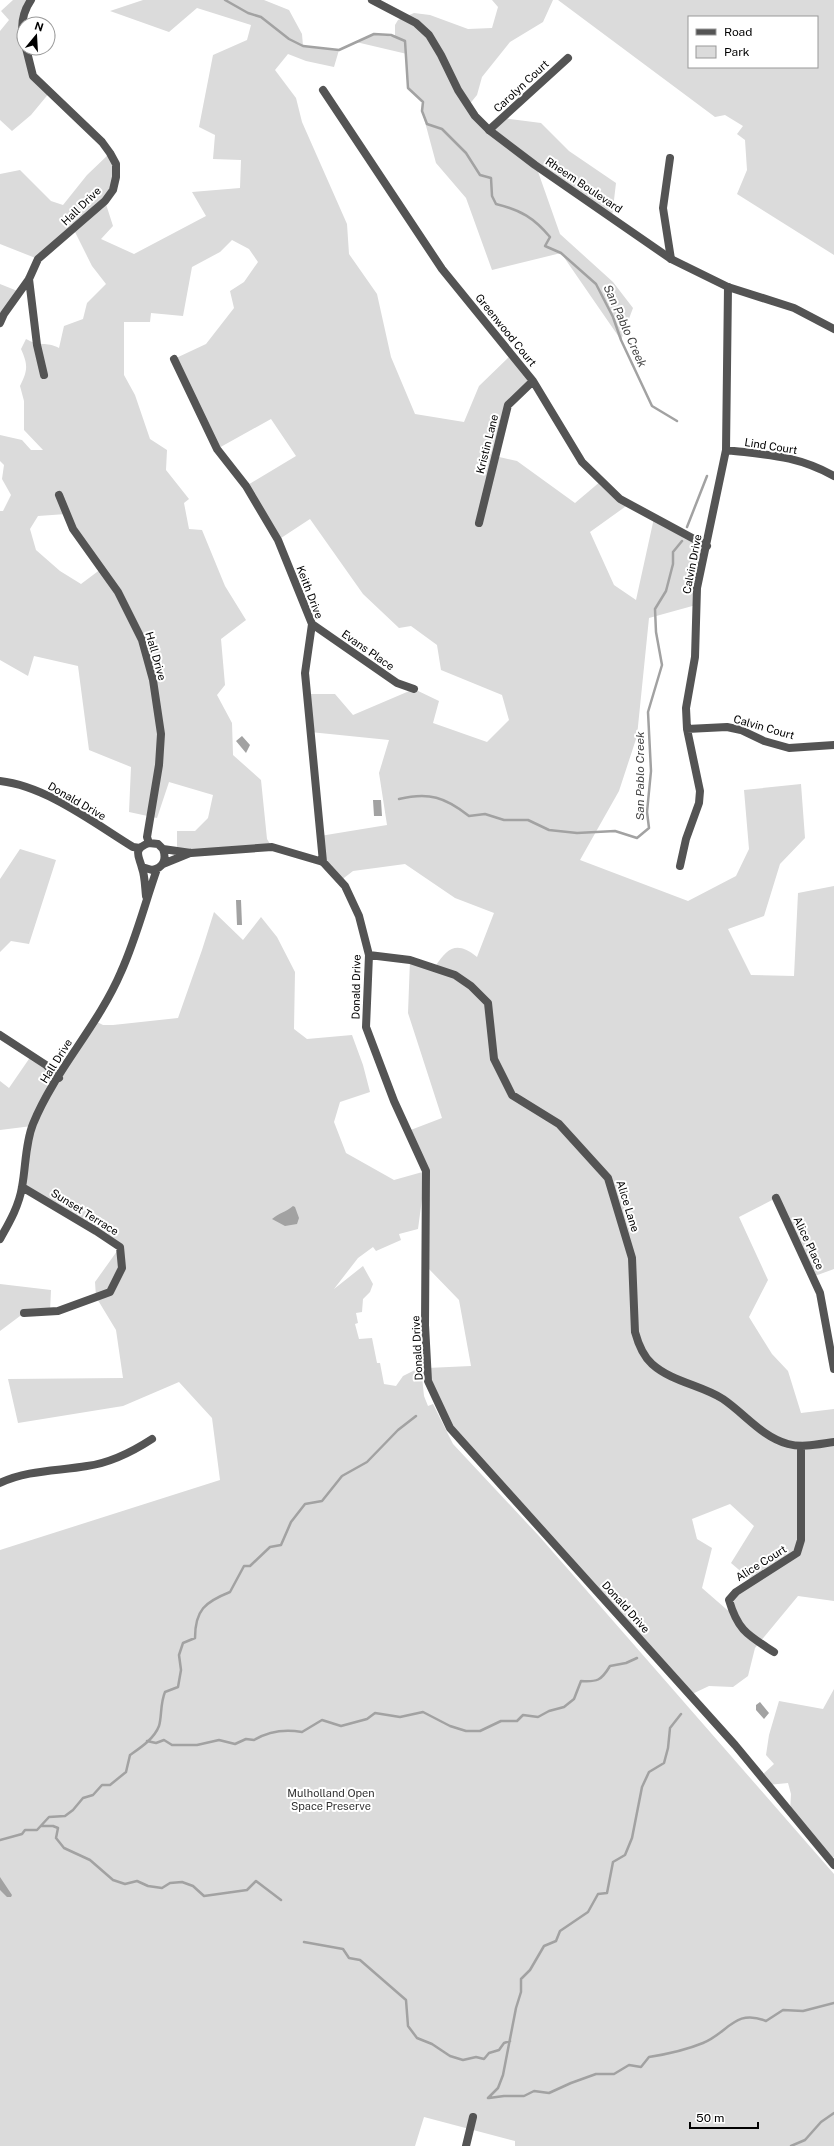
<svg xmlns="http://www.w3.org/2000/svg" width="834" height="2146" viewBox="0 0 834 2146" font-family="'Public Sans',sans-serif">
<rect width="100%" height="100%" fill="#fff"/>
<path fill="#dbdbdb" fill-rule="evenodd" d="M13,0h18l-10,32 12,44 17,16 -19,23 -19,16 -12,-11v-89l9,-11 -8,-9z
M143,0h121l25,10 13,24 1,12 36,4 -5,17 -28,-6 -18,-7 -13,16 21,28 6,24 45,102 2,30 28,40 14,63 24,57 49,8 15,-36 32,-31 22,26 -25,24 -13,51 22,5 58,42 26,-22 28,23 -39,28 24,53 22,15 18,-82 53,28 -11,59 -47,13 -12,118 -18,55 -39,69 108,41 48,-25 13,-27 -5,-59 57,-6 4,54 -25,26 -16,52 -36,13 23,46 43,1 4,-83 36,-7v383l-22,8 -36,-79 -37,19 29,63 -19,37 23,37 16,17 13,42 33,-4v192l-36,-5 -43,52 -7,28 -15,11 -24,-1 -19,9 -240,-267 -23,-60 44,-2 -12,-66 -32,-33 -2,-91 -7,53 -19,5 2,6 -25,11 -3,-4 -15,11 -24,31 29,-23 10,18 -3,8 -7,7 -1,13 -6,1 2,10 -3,1 4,15 13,-1 5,25h3l4,21 12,2 7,-10 18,-9 3,29 4,10 5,-2 20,40 86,92 295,338v272h-319v-5l-91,-24 -9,29h-415v-596l220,-70 -8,-62 -33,-36 -56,24 -105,17 -10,-44 115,-1 -7,-48 -20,-33 -1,-15 25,-35 -98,-60 10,-61 -32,4v-49l9,7 22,-32 27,22 37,-57 8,4h10l65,-7 24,-68 12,-38 29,28 18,-23 16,20 18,35 -1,57 13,10 45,-4 11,30 7,27 -30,10 -6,20 12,31 48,27 32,-9 -18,-40 34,-13 -34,-105 2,-53 25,7c13,-20 22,-26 42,-10l17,-44 -39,-15 -50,-34 -52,7 -13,10 -17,-19 -3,-26 67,-11 -8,-52 10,-33 -79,-8 -3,-38h28l18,21 61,-26 25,12 -6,22 54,19 22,-22 -7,-25 -61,-25 -4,-25 -26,-19 -12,2 -36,-34 -53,-75 -32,21 -32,-54 50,-30 -25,-37 -54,30 -43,-90 32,-15 28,-36 -4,-17 14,-9 14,-20 -9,-13 -17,-9 -12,12 -28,15 -9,49 -32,-3 -1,9h-26v53l11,20 15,44 17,11 -1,20 23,29 -5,4 5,26 13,1 23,56 21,34 -25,19 4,46 -8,10 15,28 1,32 28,25 6,59 5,8 -95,4v-20h18l13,-13 5,-23 -44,-13 -12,36 -28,-6 2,-45 -42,-17 -11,-84 -44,-10 -6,20 -28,-16v-149h3l8,-16 -9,-16 2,-14 -4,-4v-26l22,5 9,10h12l-19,-20v-29l-4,-15c8,-16 8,-21 1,-37l5,-10c14,8 20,2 33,9l5,-22 19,-7 4,-16 19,-19 -14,-18 -18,-36 -36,29 -38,-15v-70l20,-4 31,31 12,4 24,-30 23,-22 6,24 -11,24 8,25 -12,13 33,15 72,-38 -14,-24 48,-4 1,-28 -28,-1 2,-24 -16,-8 14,-72 34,-15 4,-15 -54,-17 -28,24 -59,-21zM66,514l35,55 -20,15 -21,-13 -24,-21 -6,-21 8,-13zM730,1504l24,22 -23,37 21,18 -23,19 4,15 -31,-27 10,-40 -15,-9 -5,-20z
M492,0h61l-10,22 -33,20 -28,35 -5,18 -9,11 21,24 14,-12 38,5 28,28 47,32 -4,34 -76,-51 24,68 53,48 20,26 -12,32 -60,-87 -69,17 -26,-72 -30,-35 -14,-52 1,-9 -15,-14 -2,-14 1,-20 -51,-12 18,-8 21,3v-12l3,-5 16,-7 16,2 38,14 24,-1 6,-21z
M558,0h276v255l-97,-61 10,-24 -2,-30 -8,-6 6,-8 -18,-11 -10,2zM689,17h128v50h-128z
M0,284l20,8 -20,31z
M20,849l36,11 -27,84 -18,-3 -11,11v-73z
M0,1284l51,6 -1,22 -26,1 -24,18z
M834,1689v168l-5,2 -39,-47 1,-18 -3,-11 -20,2 -7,-9 13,-12 -8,-9 3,-20 10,-34 44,8z"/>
<path fill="#a2a2a2" d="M242,736l8,9 -4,8 -10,-12z
M373,800h8l1,16h-8z
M236,900h5l1,25h-5z
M293,1206l2,1 4,11 -2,6 -12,2 -13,-7c7,-6 14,-7 21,-13z
M760,1702l9,11 -5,6 -8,-9v-5z
M0,1877l12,18 -1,2h-4l-7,-7z"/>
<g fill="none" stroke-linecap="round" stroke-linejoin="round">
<path stroke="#a2a2a2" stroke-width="2.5" d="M225,0l23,13 13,4 28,22 14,7 36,4 35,-16 17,1 14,6 3,47 15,14 -1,9 5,13 15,5 24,24 14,22 11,3 1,18 4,8c25,6 38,14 54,33l-5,9 16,7 35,31 17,33 8,23 31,66 25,15
M687,527l20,-51
M399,799c30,-7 46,-2 70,17l16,-2 19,6h24l21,10 28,3 38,-2 22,7 12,-10 -2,-16 4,-41 -3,-59 14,-47 -6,-33 -1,-23 11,-18 7,-27v-12l9,-11
M147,1741l9,2 8,-3 8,5h25l22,-5 16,4 11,-5 8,1c15,-9 31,-11 48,-8l20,-12 19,6 26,-7 8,-6 25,4 23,-5 27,14 16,5h14l21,-10h16l6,-6 15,2 11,-6 15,-4 10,-8 7,-18c16,1 20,0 29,-15l16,-3 11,-5
M42,1826h11l5,2 -2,10 8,10 26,12 23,20 12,4 12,-3 11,5 14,2 8,-5 12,-1 11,4 11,10 43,-6 9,-9 25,19
M0,1840l22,-6 3,-4h12l12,-13 16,-1 8,-6 10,-12 10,-3 9,-10h8l16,-13 4,-17c10,-7 24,-16 29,-29 3,-10 1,-22 6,-34l13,-5 3,-17 -2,-15 4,-12 12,-5c0,-28 10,-36 35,-46l14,-26h6l20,-19 11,-2 10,-23 14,-18 17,-3 20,-25 25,-14 31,-32 18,-14
M304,1942l39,7 6,9 11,2 46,40 2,26 9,12 15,6 18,12 13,4 13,-3 8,2 5,-6 10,-3 5,-7 6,-2
M488,2098l10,-10 5,-13 13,-67 5,-16v-13l9,-9 14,-24 12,-5 4,-10 28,-19 10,-18 9,-1 6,-31 12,-7 7,-17 10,-51 7,-15 15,-9 4,-15 2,-20 11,-14
M489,2098l15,-2h20l10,-5 15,2 22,-10 25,-9h18l15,-9 12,2 8,-10c19,-3 37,-7 54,-14 25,-10 32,-35 63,-22l17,-11 20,1 31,-8
M791,2146l14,-6 16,-18 13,-9"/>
<path stroke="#545454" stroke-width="8" d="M24,42c-4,-16 -2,-29 7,-42
M323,90l119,179 91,112 49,81 38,37 87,47
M489,130l79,-72
M670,158l-7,50 8,51
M29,279l8,66 7,30
M0,323l4,-9 25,-35 9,-20 67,-58 8,-11 3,-13v-13l-6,-11 -8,-11 -69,-66 -7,-28
M174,359l43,90 29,37 32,54 34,84 -7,49 18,189
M726,450c41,5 70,5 108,26
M59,495l14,34 45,63 24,48 11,40 8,54 -2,31 -12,72 2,6
M479,523l29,-118 25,-24
M312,624l85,59 17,6
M687,729l40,-2 14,3 23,11 25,7 45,-3
M0,781c46,5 94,42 133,66l7,1
M163,849l28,4 81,-6 51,15 22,24 14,30 10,39 -3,72 28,74 32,70 -1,154 3,56 22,47 285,317 99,120
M163,864l27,-11
M680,866l6,-27 13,-36 1,-12 -13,-62 -1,-21 9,-51 2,-69 29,-138 2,-163
M142,867l10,3c11,-2 15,-10 11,-21l-5,-5 -9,-1c-17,6 -10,13 -7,25 3,8 3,19 4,28
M369,955l41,5 45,15 16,11 17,17 6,56 18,36 47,29 49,54 24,80 3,74c3,11 8,24 17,32 20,18 49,21 71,35 22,15 39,38 65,45 15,4 31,0 46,-2
M0,1035l46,30 13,13
M22,1187l74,44 24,16 2,21 -12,24 -52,19 -34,2
M776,1198l44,95 14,76
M0,1239c9,-16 19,-33 22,-52 4,-21 3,-43 11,-63 22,-54 65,-98 88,-152 15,-33 24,-69 36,-103
M0,1483c27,-13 58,-12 87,-17 23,-3 45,-14 65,-27
M774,1652c-26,-17 -36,-21 -45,-52l7,-8 61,-39 4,-13v-94
M466,2146l7,-29"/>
<path stroke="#545454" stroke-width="8" d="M372,0l44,23 13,12 12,20 17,35 17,26 14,14 46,35 136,94 57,28 66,21 40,21"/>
</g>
<g text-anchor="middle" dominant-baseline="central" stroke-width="4" stroke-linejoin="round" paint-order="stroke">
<g font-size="11" fill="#000" stroke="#fff">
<text transform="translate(521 86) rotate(-43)">Carolyn Court</text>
<text transform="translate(584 185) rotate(34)">Rheem Boulevard</text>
<text transform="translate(81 206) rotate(-44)">Hall Drive</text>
<text transform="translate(506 330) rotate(51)">Greenwood Court</text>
<text transform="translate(487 444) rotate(-76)">Kristin Lane</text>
<text transform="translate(771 446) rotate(9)">Lind Court</text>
<text transform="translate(692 564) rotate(-79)">Calvin Drive</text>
<text transform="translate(310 592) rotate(69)">Keith Drive</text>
<text transform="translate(368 650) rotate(35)">Evans Place</text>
<text transform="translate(156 656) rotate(74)">Hall Drive</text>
<text transform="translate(764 727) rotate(16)">Calvin Court</text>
<text transform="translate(77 801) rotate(30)">Donald Drive</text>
<text transform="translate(356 987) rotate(-89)">Donald Drive</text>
<text transform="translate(56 1061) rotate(-58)">Hall Drive</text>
<text transform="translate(628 1206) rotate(73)">Alice Lane</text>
<text transform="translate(85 1212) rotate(32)">Sunset Terrace</text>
<text transform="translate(809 1243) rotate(65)">Alice Place</text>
<text transform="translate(417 1348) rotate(-93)">Donald Drive</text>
<text transform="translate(761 1563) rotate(-32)">Alice Court</text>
<text transform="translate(626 1607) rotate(48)">Donald Drive</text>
</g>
<g font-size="11" fill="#323232" stroke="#fff">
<text x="331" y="1793">Mulholland Open<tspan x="331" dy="13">Space Preserve</tspan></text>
</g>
<g font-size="12" font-style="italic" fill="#434343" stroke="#fff">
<text transform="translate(625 326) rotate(66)">San Pablo Creek</text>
<text transform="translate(640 776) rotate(-90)">San Pablo Creek</text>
</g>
</g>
<rect x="688" y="16" width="130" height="52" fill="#ffffff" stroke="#999999"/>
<rect x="696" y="29" width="20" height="6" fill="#545454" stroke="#999999"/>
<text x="724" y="36" font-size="12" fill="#000000">Road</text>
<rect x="696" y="46" width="20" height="12" fill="#dbdbdb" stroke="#999999"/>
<text x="724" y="56" font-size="12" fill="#000000">Park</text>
<g transform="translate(36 36) rotate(18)"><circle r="19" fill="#ffffff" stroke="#999999"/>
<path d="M0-3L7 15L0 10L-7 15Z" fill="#000000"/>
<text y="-6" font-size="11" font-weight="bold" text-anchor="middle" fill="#000000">N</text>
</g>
<path d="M690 2122v6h68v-6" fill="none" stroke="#000000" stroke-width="2"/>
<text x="696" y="2122" font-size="12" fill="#000000" stroke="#ffffff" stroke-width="3" paint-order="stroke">50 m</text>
</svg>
